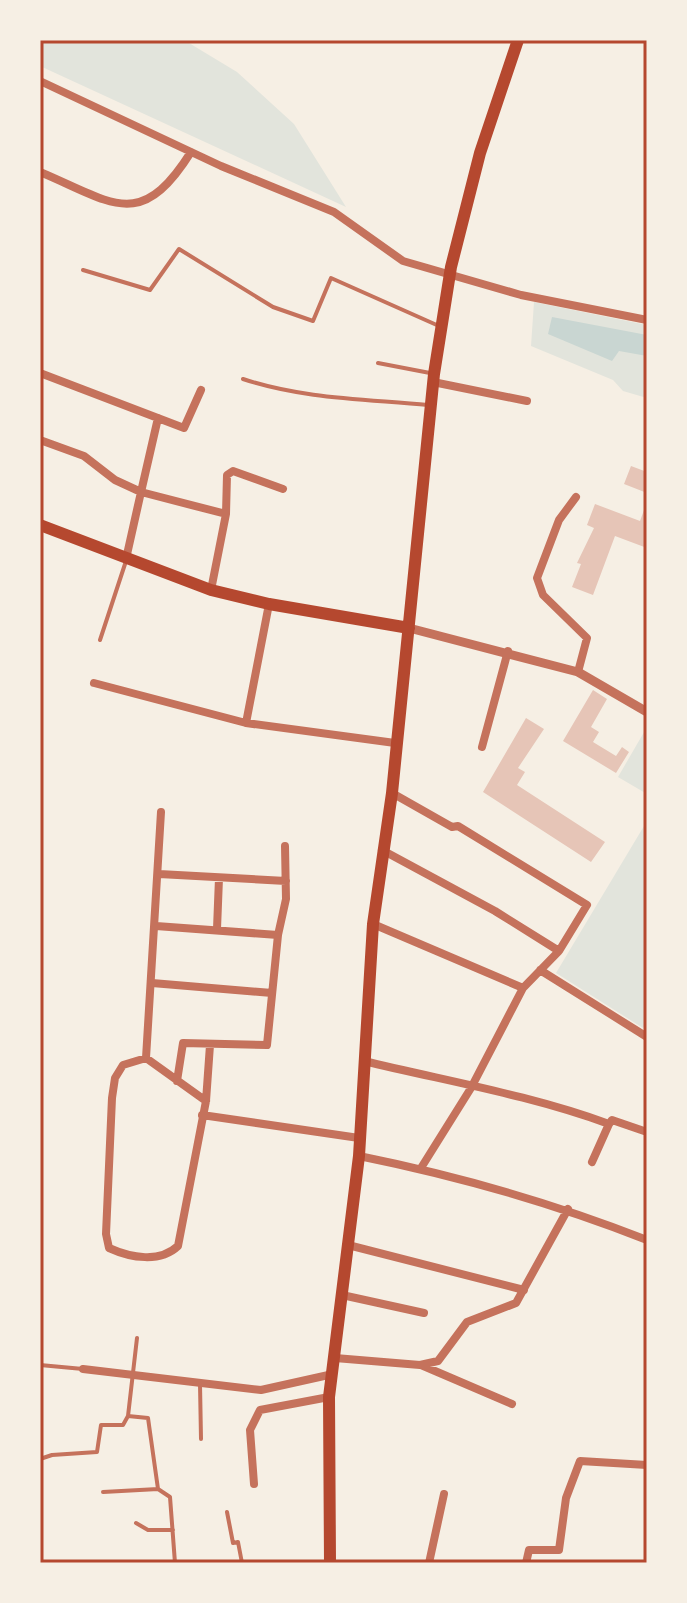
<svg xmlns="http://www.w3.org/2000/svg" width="687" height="1603" viewBox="0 0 687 1603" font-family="'Alegreya Sans',sans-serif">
<rect width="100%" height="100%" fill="#f6efe4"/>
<path fill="#e2e4dc" d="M40,40h144l53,32 57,52 52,83 -306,-141z
M534,302l113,23v73l-24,-7 -10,-11 -82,-34z
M647,727v67l-29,-17z
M647,821v201l-4,6 -87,-55z"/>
<path fill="#c9d6d2" d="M552,317l95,18v21l-28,-5 -7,10 -64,-27z"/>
<path fill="#e6c5b7" d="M631,466l16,6v21l-23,-9z
M647,502v46l-32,-12 -22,59 -21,-8 9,-23 -4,-1 17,-35 -7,-3 8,-21 45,17z
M593,690l14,9 -16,28 8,5 -6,10 23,14 6,-9 7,5 -13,21 -53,-32z
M526,718l18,11 -26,39 7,4 -8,13 88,57 -14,20 -108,-70z"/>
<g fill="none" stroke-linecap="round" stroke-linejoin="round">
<path stroke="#c5725c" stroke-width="4" d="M83,270l67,20 29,-41 94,58 40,14 18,-43 108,48
M378,363l52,10
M243,379c60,20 122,20 185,26
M100,640l26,-79
M40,1365l43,4
M200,1384l1,55
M128,1416l20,2 10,71
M40,1459l12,-4 45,-3 4,-27h22l5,-9 9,-78
M103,1492l55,-3 12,8 5,66
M227,1512l6,31 5,-1 4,21
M136,1523l12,7h25"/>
<path stroke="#c5725c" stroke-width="8" d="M40,81l181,85 113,46 69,49 118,34 126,25
M40,172c72,30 100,61 151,-20
M40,373l144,55 17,-38
M433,382l94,19
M158,418l-17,74 85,22 -15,76
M40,440l44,16 31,24 26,12 -15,67
M576,497l-17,23 -22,58 6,17 44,43 -9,34
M226,514l1,-39 6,-4 50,18
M94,683l152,40 149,20
M246,723l23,-119
M482,747l26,-96
M392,793l60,34 6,-1 129,79 -28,46 -36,37 -52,100 -50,80
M382,850l113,61 64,40
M159,874l127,7
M373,924l150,64
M156,926l122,9
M217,929l2,-51
M540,970l107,67
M152,983l120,10
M146,1058l15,-246
M364,1061c82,20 166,34 245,63l3,-4 35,12
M177,1081l6,-38 84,2 11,-110 8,-36 -1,-53
M206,1101l-60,-43 -23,7 -8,13 -3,20 -6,136 3,14c22,10 51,15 69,-2l28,-145 4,-56
M202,1115l157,23
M359,1156c99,20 194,47 288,84
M592,1162l17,-38
M348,1245l176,45
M342,1295l82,18
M335,1358l85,7 18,-4 29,-39 49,-19 52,-94
M421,1365l91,39
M83,1369l178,21 72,-16
M254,1484l-4,-54 10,-20 69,-13
M429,1563l15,-69
M526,1563l3,-13h30l7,-52 14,-37 67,4"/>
<path stroke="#c5725c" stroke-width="9" d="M409,628l169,44 69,40"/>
<path stroke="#b5482f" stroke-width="12" d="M40,525l171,65 58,14 140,24
M330,1563l-1,-166 30,-241 14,-232 19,-131 42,-419 17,-107 29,-114 38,-113"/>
</g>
<rect width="687" height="1603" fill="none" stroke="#f6efe4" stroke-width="84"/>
<rect x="42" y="42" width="603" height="1519" fill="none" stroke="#b5482f" stroke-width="3"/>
</svg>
